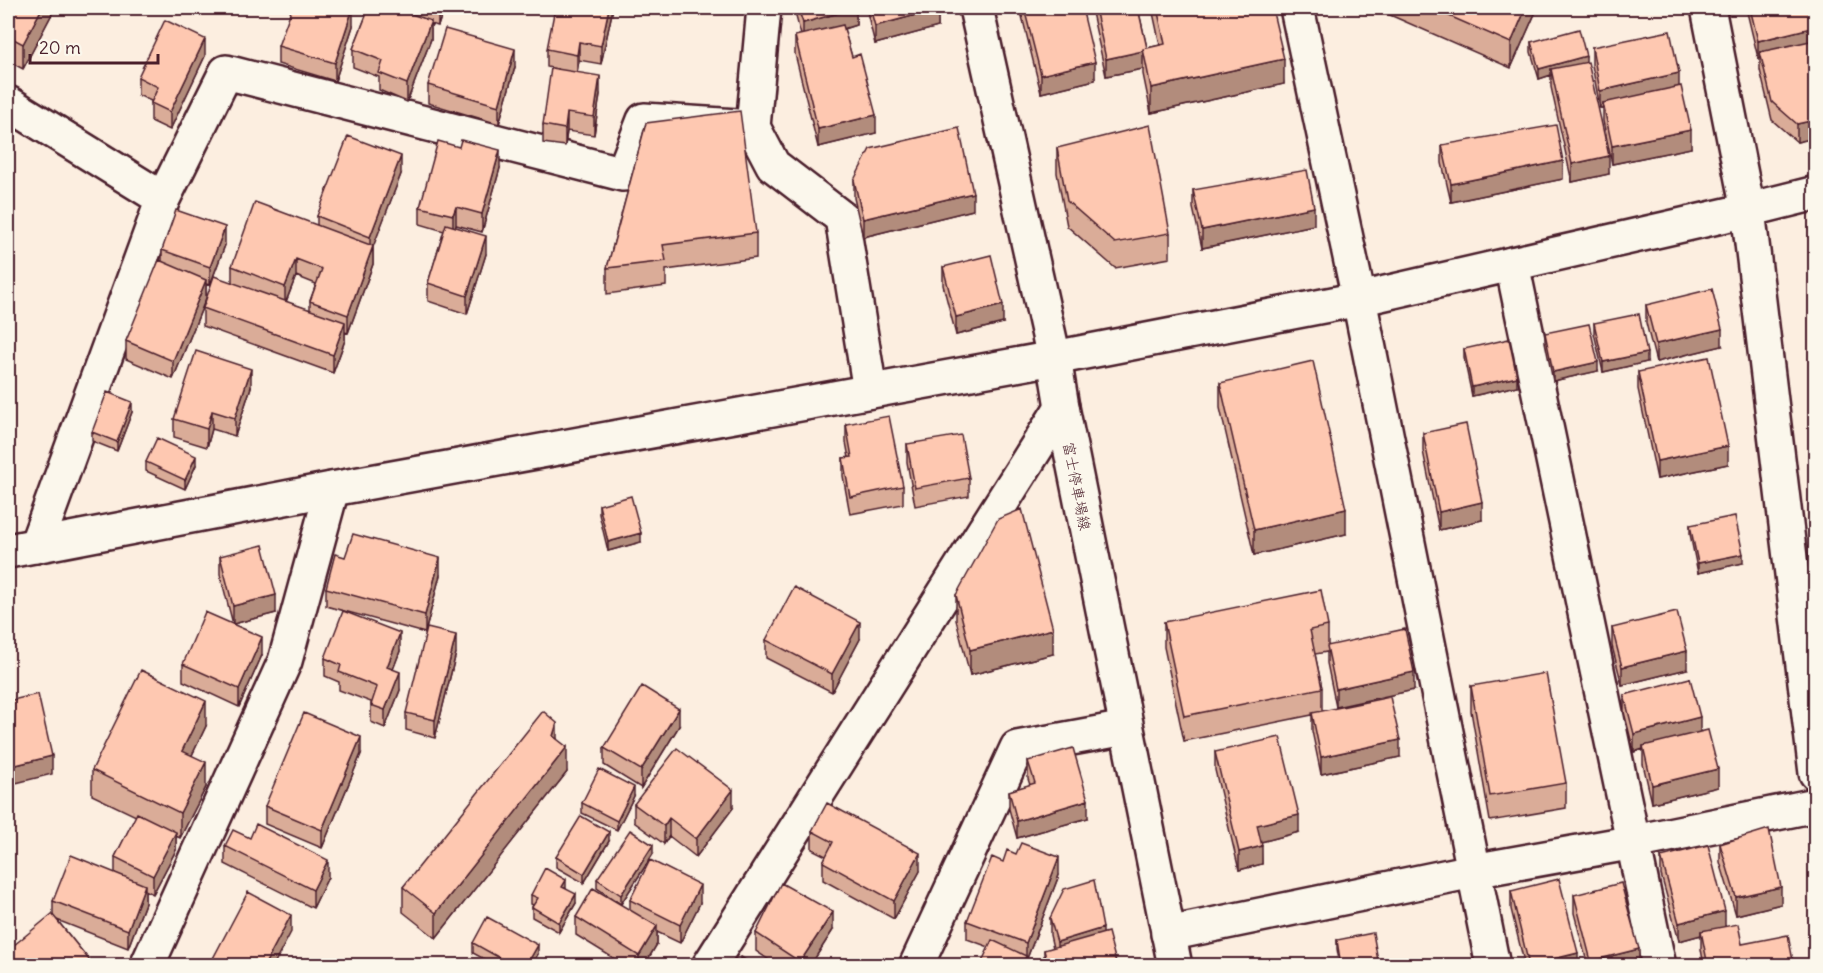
<svg xmlns="http://www.w3.org/2000/svg" width="1823" height="973" viewBox="0 0 1823 973" font-family="Delius,'Klee One',sans-serif">
<rect width="100%" height="100%" fill="#fceee0"/>
<filter id="ink" filterUnits="userSpaceOnUse"><feTurbulence type="fractalNoise" baseFrequency=".0167" numOctaves="2"/><feDisplacementMap in="SourceGraphic" scale="12" xChannelSelector="R" yChannelSelector="G"/><feConvolveMatrix kernelMatrix="1 2 1 2 8 2 1 2 1" color-interpolation-filters="sRGB"/></filter>
<g filter="url(#ink)">
<g fill="none" stroke-linecap="round" stroke-linejoin="round">
<defs>
<path id="minor" d="M764,8l-11,119 20,38 69,53 28,173
M1297,8l62,291 134,667
M8,103l155,96
M1748,210l68,-17
M1512,264l147,702
M36,546l127,-347 63,-127 397,102 21,-54 109,7
M1168,934l305,-63 161,-29 182,-37
M147,966l138,-305 47,-172
M709,966l353,-559
M916,966l101,-218 109,-20"/>
<path id="tertiary" d="M1708,8l40,202 68,563
M8,551l324,-62 722,-131 305,-59 389,-89"/>
<path id="secondary" d="M976,8l78,350 8,49 113,559"/>
</defs>
<use href="#minor" stroke="#4a1f2b" stroke-width="38"/>
<use href="#tertiary" stroke="#4a1f2b" stroke-width="38"/>
<use href="#secondary" stroke="#4a1f2b" stroke-width="38"/>
<use href="#minor" stroke="#fbf7ec" stroke-width="33"/>
<use href="#tertiary" stroke="#fbf7ec" stroke-width="33"/>
<use href="#secondary" stroke="#fbf7ec" stroke-width="33"/>
</g>
<path fill="#daac98" stroke="#4a1f2b" stroke-width="1.5" fill-rule="evenodd" d="M8,8h47l-32,61 -15,-8z
M369,8h75l-6,18 -7,-2v15l-24,63 -28,-12v-13l-26,-10v-18z
M613,8l-12,56 -22,-4 -2,12 23,22 -6,41 -27,-4 -2,15 -22,-3v-18l14,-56 -10,-2v-18z
M795,8h61v17l-12,4 8,28 24,76 -58,14 -23,-93v-18l6,-1 -6,-22z
M866,8h71l1,19 -63,17z
M1020,8h62l13,72 -54,13z
M1091,8h47l9,40 13,-3 -8,-37h120l12,76 -133,29 -8,-39v-5l-37,7z
M1374,8h163v1l-26,59z
M1746,8h69v130l-18,4 -25,-22 -12,-50v-12h-2z
M353,26l-18,55 -57,-17v-18z
M1531,42l55,20 23,112 -37,8 -21,-95v-12l-12,4 -8,-27z
M1592,47l87,40 12,61 -79,16 -9,-43v-13h-3l-8,-43z
M205,56l-35,74 -19,-9v-20l-13,-6v-18z
M515,67l-16,57 -71,-21v-18z
M646,123l110,110v25l-90,12v16l-59,8v-26z
M1442,145l121,34 -112,23 -9,-39z
M1057,148l113,85v25l-55,10 -48,-42 -10,-53z
M500,168l-18,64 -26,-7 -1,2 31,27 -19,60 -39,-13v-18l16,-52 -24,-7v-17z
M401,174l-28,72v18l-25,69 -3,-1v8l-12,33 -130,-47v-18l29,-26v-16l85,-41v-9zM296,276l20,8 -6,17v9l-24,-8z
M854,180l119,30 -110,27 -9,-39z
M1193,190l121,35 -112,23 -9,-40z
M225,245l-15,40 -4,-1v14l-33,81 -47,-20v-18l36,-79v-12z
M943,267l60,56 -47,12 -13,-50z
M1646,305l76,41 -66,16 -10,-39z
M1594,323l53,39 -44,10 -9,-39z
M1545,333l53,38 -45,10 -8,-39z
M1464,349l53,37 -45,10 -8,-38z
M1638,372l90,92 -71,15 -19,-90z
M1220,383l126,151 -92,21 -34,-147z
M251,387l-16,49 -23,-7 -5,18 -33,-10v-18z
M132,412l-15,39 -25,-10v-9z
M846,424l57,62v18l-53,10 -7,-38v-18h6l-3,-16z
M1423,433l59,87 -43,10 -16,-79z
M907,444l62,34v18l-54,10 -8,-44z
M146,462l50,3 -11,24 -39,-18z
M599,505l42,37 -33,9 -9,-37z
M1690,525l53,38 -45,10 -8,-39z
M220,556l56,57 -43,11 -13,-50z
M440,575l-15,58 -99,-27v-18z
M956,595l97,59 -83,21 -14,-55z
M1164,622l164,4v19l86,45 -78,17 -9,-44v-11l-12,2 7,34v23l78,46 -79,17 -9,-43v-16l-128,26 -20,-94z
M1612,628l75,41 -65,16 -10,-39z
M860,639l-28,53 -66,-34v-18z
M400,651l-7,18 7,21 -15,38 -14,-6v-20l-32,-12v-8l-14,-6v-18z
M456,653l-21,85 -29,-8v-17z
M262,655l-23,52 -56,-26v-17z
M1471,686l95,97v25l-76,13 -19,-110z
M1624,695l76,37 18,55 -66,16 -9,-39v-15l-9,3 -10,-40z
M206,726l-14,29 14,32 -26,51 -4,-2v14l-23,44 -8,-4v13l-17,45 -71,-28 37,46h-86v-16l45,-34v-15l62,-28v-16l21,-41 -44,-21v-25z
M679,726l-38,62 -37,-23v-17z
M557,739l10,33 -131,166 -33,-26v-25z
M1215,752l84,80 -38,10 1,22 -23,6 -24,-100z
M361,754l-39,94 -57,-24v-18z
M1028,761l60,57 -71,20 -8,-29v-18l21,-6 -2,-6z
M634,796l-17,34 -35,-17v-10z
M634,804l99,4 -37,49 -27,-21 -5,8 -30,-22z
M812,831l108,40 -26,48 -71,-39v-18l3,-6 -14,-7z
M609,841l-25,42 -28,-16v-10z
M1720,844l61,60 -45,11 -16,-53z
M225,846l103,31 -15,31 -88,-44z
M653,854l-32,50 -24,-16v-9z
M1661,857l81,87 52,22h-90l-3,-17v-14l-22,6 -18,-66z
M1003,862l56,13 -33,86v5l-37,-19 -22,-8v-18z
M566,889l10,14 -17,29 -27,-15v-10l1,-2 -2,-1v-9z
M1511,891l67,75h-53l-14,-57z
M1574,895l65,71h-51l-14,-53z
M630,900l70,3 -20,40 -23,-11v12l-13,22h-18l-50,-31v-18l54,-7z
M1050,918l53,15 14,33h-73v-16l9,-2 -3,-13z
M833,930l-23,36h-32l-22,-15v-18z
M1337,940l42,26h-39l-3,-17z
M473,943l65,11 -7,12h-34l-24,-13z"/>
<path fill="#b28c7c" stroke="#4a1f2b" stroke-width="1.5" d="M42,8h13l-32,61v-25z
M353,8v18l-18,55v-18z
M438,8h6l-6,18z
M609,8h4l-12,56v-18z
M856,8v17l-53,16v-18z
M1526,8h11v1l-26,59v-25z
M938,9v18l-63,17v-18z
M431,21v18l-24,63v-18z
M1815,27v18l-55,7v6h-2v-17z
M205,39v17l-35,74v-18z
M579,42v18l-2,13v-18z
M515,49v18l-16,57v-18z
M1143,51v18l-37,7v-17z
M1586,56v10l-35,3v6l-12,4v-10z
M1284,59v25l-133,29v-25z
M1095,62v18l-54,13v-18z
M1679,73v18l-76,12v5h-3v-17z
M600,76v18l-6,41v-18z
M567,113v18l-2,15v-17z
M876,115v18l-58,14v-18z
M1815,120v18l-18,4v-18z
M1691,130v18l-79,16v-18z
M500,150v18l-18,64v-18z
M401,156v18l-31,81v-18z
M1609,156v18l-37,8v-18z
M1563,161v18l-112,23v-18z
M973,193v17l-110,27v-18z
M456,207v18l-3,8v-18z
M1314,207v18l-112,23v-18z
M225,227v18l-15,40v-18z
M486,236v18l-19,60v-18z
M373,246v18l-25,69v-18z
M296,259v17l-11,28v-17z
M206,280v18l-33,81v-18z
M1003,305v18l-47,12v-18z
M345,322v18l-12,33v-18z
M1722,329v17l-66,16v-18z
M1647,353v9l-44,10v-10z
M1598,362v9l-45,10v-9z
M251,369v18l-16,49v-18z
M1517,377v9l-45,10v-9z
M132,402v10l-15,39v-9z
M212,411v18l-5,18v-18z
M1728,446v18l-71,15v-18z
M196,456v9l-11,24v-9z
M1482,502v18l-43,10v-18z
M1346,509v25l-92,21v-25z
M641,533v9l-33,9v-9z
M1743,554v9l-45,10v-10z
M440,558v17l-15,58v-18z
M276,595v18l-43,11v-18z
M860,622v17l-28,53v-18z
M1053,629v25l-83,21v-25z
M400,633v18l-13,34v-18z
M456,635v18l-21,85v-18z
M262,637v18l-23,52v-18z
M1687,651v18l-65,16v-18z
M400,672v18l-15,38v-18z
M1414,672v18l-78,17v-18z
M206,701v25l-24,50v-25z
M679,709v17l-38,62v-18z
M1700,717v18l-57,11v3l-9,3v-18z
M557,723v25l-4,-12z
M361,737v17l-39,94v-18z
M1400,740v17l-79,17v-17z
M567,747v25l-131,166v-25z
M52,756v18l-44,11v-18z
M206,762v25l-26,51v-25z
M1718,769v18l-66,16v-18z
M634,787v9l-17,34v-9z
M733,790v18l-37,49v-18z
M1088,800v18l-71,20v-17z
M1299,815v17l-42,11v-18z
M669,818v18l-5,8v-18z
M176,832v18l-23,44v-18z
M609,832v9l-25,42v-9z
M653,845v9l-32,50v-9z
M1262,846v18l-23,6v-18z
M920,853v18l-26,48v-18z
M1059,857v18l-33,86v-18z
M328,860v17l-15,31v-18z
M566,880v9l-4,-2z
M145,885v18l-17,45v-18z
M700,885v18l-20,40v-18z
M1781,887v17l-45,11v-18z
M576,894v9l-17,29v-9z
M1725,911v18l-24,2v4l-22,6v-18z
M833,912v18l-23,36h-10v-4z
M291,915v17l-18,34h-9z
M657,926v18l-13,22h-5v-10z
M1103,928v18l-46,14v-18z
M538,945v9l-7,12h-5z
M1639,949v17h-48v-5z
M1578,953v13h-49z
M1026,956v10h-4z"/>
<path fill="#fec8b1" stroke="#4a1f2b" stroke-width="1.5" d="M8,8h34l-19,36 -15,-8z
M292,8h61l-18,55 -57,-17z
M369,8h26l36,13 -24,63 -28,-11 4,-12 -30,-12z
M555,8h54l-8,38 -22,-4 -2,13 -30,-6z
M798,8h58l-53,15z
M870,8h67l1,1 -63,17z
M1024,8h58l13,54 -54,13z
M1095,8h43l9,40 -4,1v2l-37,8z
M1157,8h115l12,51 -133,29 -8,-39 22,-5z
M1431,8h95l-15,35z
M1750,8h65v19l-57,14z
M165,20l40,19 -35,73 -19,-9 7,-16 -20,-10z
M843,25l9,32 8,-3 16,61 -58,14 -23,-93z
M445,29l70,20 -16,57 -71,-21z
M1579,29l7,27 -47,13 -8,-27z
M1670,31l9,42 -79,18 -8,-44z
M1815,40v80l-18,4 -25,-22 -12,-50z
M1588,62l21,94 -37,8 -21,-95z
M551,68l49,8 -6,41 -27,-4 -2,16 -22,-4z
M1681,86l10,44 -79,16 -9,-43z
M740,111l16,122 -93,12 3,16 -59,7 39,-145z
M1150,125l20,108 -55,10 -48,-42 -10,-53z
M1556,125l7,36 -112,23 -9,-39z
M959,128l14,65 -110,26 -9,-39 16,-31z
M348,136l53,20 -31,81 -53,-21z
M461,140l39,10 -18,64 -26,-7 -3,8 -33,-8 18,-66 21,6z
M1307,170l7,37 -112,23 -9,-40z
M255,202l118,44 -25,69 -38,-14 12,-32 -26,-10 -11,28 -53,-21z
M176,210l49,17 -15,40 -48,-17z
M446,224l40,12 -19,60 -39,-13z
M991,255l12,50 -47,12 -13,-50z
M159,260l47,20 -33,81 -47,-20z
M214,276l131,46 -12,33 -130,-47z
M1712,289l10,40 -66,15 -10,-39z
M1639,314l8,39 -44,9 -9,-39z
M1589,324l9,38 -45,10 -8,-39z
M1509,339l8,38 -45,10 -8,-38z
M196,351l55,18 -16,49 -23,-7 -5,18 -33,-10z
M1709,357l19,89 -71,15 -19,-89z
M1313,361l33,148 -92,21 -34,-147z
M107,392l25,10 -15,40 -25,-10z
M889,416l14,70 -53,11 -7,-39 9,-1 -6,-33z
M1466,424l16,78 -43,10 -16,-79z
M961,435l8,43 -54,10 -8,-44z
M157,438l39,18 -11,24 -39,-18z
M631,496l10,37 -33,9 -9,-37z
M1022,509l31,120 -83,21 -14,-55 42,-76z
M1735,516l8,38 -45,9 -8,-38z
M353,534l87,24 -15,57 -99,-27 9,-34 10,3z
M263,545l13,50 -43,11 -13,-50z
M794,587l66,35 -28,52 -66,-34z
M1321,590l7,36 -18,4 12,58 -138,28 -20,-94z
M343,611l57,22 -13,34 13,5 -15,38 -14,-5 6,-18 -38,-15 2,-7 -16,-7z
M205,612l57,25 -23,52 -56,-25z
M1677,612l10,39 -65,16 -10,-39z
M427,628l29,7 -21,85 -29,-7z
M1405,629l9,43 -78,17 -9,-43z
M141,670l65,31 -24,50 24,11 -26,51 -88,-43z
M1546,673l20,110 -76,13 -19,-110z
M1690,678l10,39 -66,17 -10,-39z
M642,686l37,23 -38,61 -37,-22z
M38,694l14,62 -44,11v-66z
M1390,697l10,43 -79,17 -9,-44z
M543,711l14,12 -4,13 14,11 -131,166 -33,-26z
M304,713l57,24 -39,93 -57,-24z
M1708,730l10,39 -66,16 -9,-39z
M1280,737l19,78 -42,10 5,21 -23,6 -24,-100z
M677,748l56,42 -37,49 -27,-21 -5,8 -30,-22z
M1073,748l15,52 -71,21 -8,-30 26,-8 -7,-22z
M599,769l35,18 -17,34 -35,-18z
M827,803l93,50 -26,48 -71,-39 10,-20 -21,-11z
M137,813l39,19 -23,44 -38,-19z
M581,816l28,16 -25,42 -28,-17z
M256,824l72,36 -15,30 -88,-44 8,-16 17,8z
M1769,829l12,58 -45,10 -16,-53z
M630,830l23,15 -32,50 -24,-16z
M1021,843l38,14 -33,86 -59,-22 25,-64 11,5 4,-12 9,4z
M1708,845l17,66 -46,12 -18,-66z
M71,855l74,30 -17,45 -75,-29z
M650,860l50,25 -20,40 -50,-25z
M545,868l21,12 -4,7 14,7 -17,29 -27,-16 6,-9 -7,-3z
M1559,879l19,74 -49,12 -18,-74z
M1094,880l9,48 -46,14 -7,-24 14,-29z
M781,883l52,29 -33,50 -44,-29z
M1621,883l18,66 -48,12 -17,-66z
M593,888l64,38 -18,30 -63,-39z
M248,892l43,23 -27,51h-55z
M52,914l42,52h-73l-13,-16z
M487,917l51,28 -12,21h-12l-41,-23z
M1738,924l4,20 46,-9 6,31h-86l-7,-35z
M1108,932l9,34h-69l-4,-16z
M1373,933l6,33h-38l-4,-26z
M992,940l34,16 -4,10h-42z
M741,957l14,9h-19z"/>
</g>
<g text-anchor="middle" dominant-baseline="central" stroke-width="5" stroke-linejoin="round" paint-order="stroke">
<g font-size="15" fill="#4a1f2b" stroke="#fbf7ec">
<text transform="translate(1077 486) rotate(79)">富士停車場線</text>
</g>
</g>
<rect width="1823" height="973" fill="none" stroke="#fbf7ec" stroke-width="30"/>
<rect x="15" y="15" width="1793" height="943" fill="none" stroke="#4a1f2b" stroke-width="2" filter="url(#ink)"/>
<path d="M30 54v9h128v-9" fill="none" stroke="#4a1f2b" stroke-width="3"/>
<text x="39" y="54" font-size="18" fill="#4a1f2b" stroke="#fbf7ec" stroke-width="4.5" paint-order="stroke">20 m</text>
</svg>
